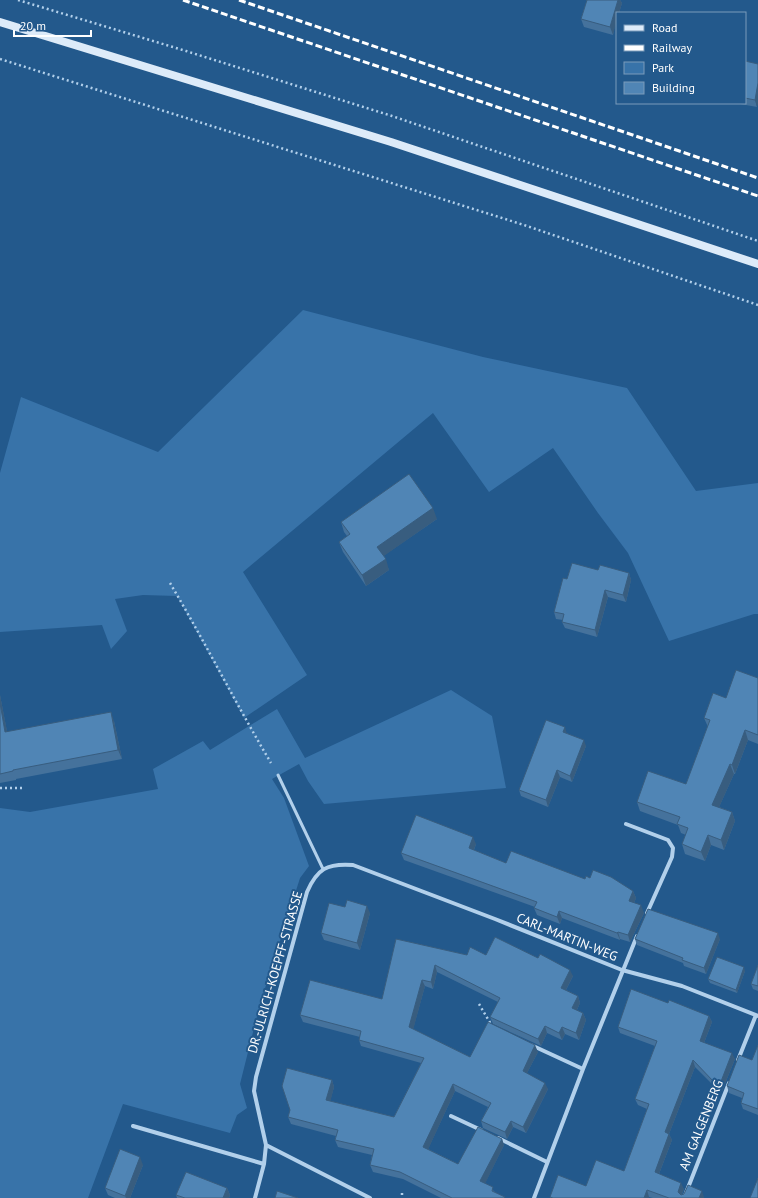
<svg xmlns="http://www.w3.org/2000/svg" width="758" height="1198" viewBox="0 0 758 1198" font-family="'PT Sans',sans-serif">
<rect width="100%" height="100%" fill="#23598c"/>
<path fill="#3873a9" d="M303,310l180,47 144,31 69,103 62,-8v131h-4l-85,27 -41,-88 -30,-40 -45,-65 -64,44 -56,-79 -190,159 64,103 -63,43 -67,-122 -34,-1 -28,4 12,32 -16,18 -9,-24 -102,7v-159l21,-76 137,55z
M451,690l41,26 14,72 -182,16 -16,-23 -9,-17 -27,15 12,19 25,68 -9,12 -40,126 -20,80 7,24 -10,7 -7,18 -107,-29 -35,94h-88v-390l30,4 128,-23 -5,-20 50,-28 7,9 67,-41 28,49z"/>
<g fill="none" stroke-linecap="round" stroke-linejoin="round">
<path stroke="#b2d0eb" stroke-width="2.5" stroke-dasharray="2 3" stroke-linecap="butt" d="M18,0l168,51 206,65 366,125
M0,59l524,166 234,80
M170,583c35,59 66,121 101,180
M0,788h25
M479,1004l13,22
M402,1193v5"/>
<path stroke="#b2d0eb" stroke-width="3" d="M278,775l45,94"/>
<path stroke="#b2d0eb" stroke-width="4" d="M626,824l42,16 5,8 -1,9 -25,56
M531,1045l52,24
M738,1060l18,-45
M451,1116l30,14
M133,1126l131,38
M498,1138l49,24
M266,1145l104,53
M255,1198l9,-34 2,-19 -12,-54 2,-14 51,-185c10,-23 20,-29 46,-27l142,54 127,51 60,16 76,30
M534,1198l49,-129 54,-133
M684,1198l45,-115"/>
<path stroke="#ddebf9" stroke-width="8" d="M0,22l391,120 367,122"/>
<path stroke="#fff" stroke-width="3" stroke-dasharray="7 3" stroke-linecap="butt" d="M183,0l575,196
M239,0l519,178"/>
</g>
<path fill="#45729c" d="M587,0h33l2,3 -3,10h-2l-4,22 -29,-8 -3,-8z
M745,61l12,46 -22,-4h10z
M437,519l-54,37 6,14 -23,16 -23,-34 -4,-10 8,-6 -3,-4 -3,-10z
M598,570l31,3 2,7 -5,22 -18,-5 -11,40 -32,-9 -3,-6 1,-2 -7,-1 -2,-7 13,-33z
M758,678v66l-10,-4 -13,34h-1l-15,33 13,5 3,9 -11,29 -13,-5 -6,16 -20,-7 -3,-10 4,-9 -5,-2 -3,-8 -38,-14 -3,-9 49,-18 22,-57 -4,-9 22,-20z
M0,695l7,37 107,-11 8,38 -106,20v1l-16,3z
M567,733l19,13 -14,36 -12,-5 -12,30 -27,-11 -2,-6z
M476,844l-2,6 32,13 79,16 5,-1 43,13 3,7 -2,5 10,10 -14,29 -10,-3v1l-58,-22 -2,6 -23,-9 -3,-7 1,-1 -131,-47 -3,-7z
M370,913l-10,37 -36,-10 -3,-7z
M396,939l71,16h19l87,21 -7,14 12,6 2,7 -3,7 6,3 3,7 -7,20 -14,-6 -3,6 -15,-7 -6,13 -48,-22 -3,-7 8,-15 -61,-30 -4,17 -8,-3 -12,43 57,28 68,-5 -11,21 21,16 -22,44 -13,-6 -6,12 -24,-11 -2,-7 7,-14 -33,-16 -27,58 30,15 44,-25 2,6 -19,38 10,9 10,6h-64l-38,-19 -30,-7 -3,-7 2,-10 -34,-8 -3,-7 1,-4 -45,-12 -3,-7 44,-37 2,7 -4,14 64,16 27,-54 -60,-17 -2,-6 1,-3 -57,-15 -3,-7 82,-16z
M635,939h85l-14,35 -22,-8 -1,-3 -46,-18z
M758,965v26l-5,-2 -2,-5z
M745,971l-8,22 -27,-10 -2,-4z
M668,1003l41,13 3,6 -8,21 31,16 -13,32 -6,-3 -21,-21 -26,67 3,6 -13,34 25,15 -2,5 22,3v1h-51l-4,-1v1h-98l-1,-1 36,-11 38,-15 23,-62 -9,-4 -3,-6 20,-53 -35,-13 -2,-6z
M758,1045v70l-15,-6 -2,-6 1,-5 -13,-5 -2,-7 25,-26z
M143,1165l-13,33h-15l-7,-3 -3,-7z
M227,1188l3,7 -1,3h-52l-1,-3z"/>
<path fill="#385d7f" d="M618,0h2l2,3 -3,10h-2v7l-4,15 -3,-8z
M758,83v21l-1,3 -2,-7z
M433,508l4,11 -56,39 -4,-11z
M386,559l3,11 -23,16 -4,-11z
M629,573l2,7 -5,22 -3,-7z
M605,590l3,7 -11,40 -2,-7z
M0,695l9,46 -4,-9 -5,-29z
M111,712l3,9 8,38 -4,-9z
M565,727l2,7 -4,-2z
M745,730l3,10 -13,34 -3,-9z
M584,740l2,6 -14,36 -2,-6z
M730,764l4,10 -18,40 -4,-9z
M557,770l3,7 -12,30 -2,-7z
M732,812l3,9 -11,29 -3,-10z
M708,835l3,10 -6,16 -4,-9z
M473,837l3,7 -4,11 -3,-7z
M633,891l3,7 -4,10 -3,-7z
M641,905l3,8 -14,29 -2,-7z
M367,906l3,7 -10,37 -3,-7z
M559,911l3,7 -2,6 -3,-7z
M618,932l2,7v1l-3,-7z
M718,933l2,6 -14,35 -2,-6z
M435,965l2,7 -4,17 -2,-7z
M744,967l1,4 -8,22 -1,-3z
M570,970l3,6 -9,18 -3,-6z
M422,980l3,6 -13,48 -3,-7z
M578,996l2,7 -5,11 -3,-6z
M583,1013l3,7 -7,20 -3,-7z
M709,1016l3,6 -10,26 -2,-7z
M545,1026l2,7 -6,13 -3,-7z
M562,1027l3,7 -3,6 -3,-7z
M535,1045l3,7 -13,25 -2,-6z
M732,1053l3,6 -13,32 -2,-7z
M693,1060l2,7 -26,67 3,6 -15,39 -2,-7 10,-40z
M332,1080l2,7 -5,20 -3,-7z
M545,1083l3,6 -22,44 -3,-6z
M453,1084l2,7 -29,63 -3,-7z
M511,1121l2,6 -6,12 -2,-7z
M502,1139l2,6 -21,43 -3,-7z
M140,1157l3,8 -13,33h-4l-1,-2z
M681,1183l3,6 -4,9 -2,-6z
M227,1188l3,7 -1,3h-6z
M647,1190l2,7v1h-5z
M702,1191l2,6v1h-5z"/>
<path fill="#5085b5" stroke="#385d7f" d="M587,0h31l-8,27 -29,-8z
M745,61l13,3v19l-3,17 -10,-2z
M409,474l24,34 -56,39 9,12 -24,16 -23,-33 11,-8 -9,-12z
M572,563l26,7 2,-5 29,8 -6,22 -18,-5 -10,40 -33,-8 2,-8 -10,-2 9,-34 4,1z
M736,670l22,8v57l-13,-5 -13,35 -2,-1 -18,41 20,7 -11,28 -13,-5 -7,17 -19,-8 6,-16 -11,-4 3,-7 -43,-15 11,-31 38,13 24,-64 -6,-2 9,-25 13,5z
M0,703l5,29 106,-20 7,38 -105,20v1l-13,3z
M546,720l19,7 -2,5 21,8 -14,36 -13,-6 -11,30 -27,-10z
M416,815l57,22 -4,11 37,15 5,-12 74,28 1,-3 4,2 3,-8 18,7 22,14 -4,10 12,4 -13,30 -10,-3 -1,1 -58,-22 -2,6 -23,-9 3,-6 -136,-49z
M347,900l20,6 -10,37 -36,-10 8,-30 16,4z
M648,909l70,24 -14,35 -22,-8 1,-2 -48,-19z
M495,937l43,21 2,-4 30,16 -9,18 17,8 -6,12 11,5 -7,20 -14,-6 -3,6 -14,-7 -7,13 -48,-22 10,-19 -65,-33 -4,17 -9,-2 -13,47 61,30 18,-35 47,23 -12,26 22,12 -22,44 -12,-6 -6,11 -24,-11 10,-18 -38,-19 -30,63 35,17 20,-37 24,12 -22,42 13,6 -1,4 13,6 -1,1h-52l-52,-26 -30,-7 4,-16 -39,-9 3,-10 -50,-13 2,-7 -8,-24 5,-18 45,12 -6,20 68,17 30,-59 -65,-18 2,-9 -61,-16 10,-35 72,19 14,-60 71,16 3,-8 16,8z
M717,957l27,10 -8,23 -28,-11z
M758,965v21l-7,-2z
M631,989l37,14 1,-3 40,16 -9,25 32,12 -12,31 -6,-2 -21,-22 -28,72 4,2 -14,38 26,11 -3,9 3,3 3,-1 4,-9 14,6 -3,7h-30l-22,-8 -3,8h-91l-3,-1 8,-22 28,11 10,-26 28,11 25,-67 -14,-5 22,-58 -39,-14z
M758,1045v64l-17,-6 3,-10 -17,-7 12,-31 13,5z
M120,1149l20,8 -15,39 -20,-8z
M186,1172l41,16 -4,10h-38l-9,-3z
M758,1178v20h-8z
M277,1191l21,7h-23z"/>
<g text-anchor="middle" dominant-baseline="central" stroke-width="4" stroke-linejoin="round" paint-order="stroke">
<g font-size="13" fill="#fff" stroke="#23598c">
<text transform="translate(567 937) rotate(22)">CARL-MARTIN-WEG</text>
<text transform="translate(275 972) rotate(-74)">DR.-ULRICH-KOEPFF-STRASSE</text>
<text transform="translate(701 1125) rotate(-68)">AM GALGENBERG</text>
</g>
</g>
<rect x="616" y="12" width="130" height="92" fill="#23598c" stroke="#7b9bba"/>
<rect x="624" y="25" width="20" height="6" fill="#ddebf9" stroke="#7b9bba"/>
<text x="652" y="32" font-size="12" fill="#ffffff">Road</text>
<rect x="624" y="45" width="20" height="6" fill="#ffffff" stroke="#7b9bba"/>
<text x="652" y="52" font-size="12" fill="#ffffff">Railway</text>
<rect x="624" y="62" width="20" height="12" fill="#3873a9" stroke="#7b9bba"/>
<text x="652" y="72" font-size="12" fill="#ffffff">Park</text>
<rect x="624" y="82" width="20" height="12" fill="#5085b5" stroke="#7b9bba"/>
<text x="652" y="92" font-size="12" fill="#ffffff">Building</text>
<path d="M14 30v6h77v-6" fill="none" stroke="#ffffff" stroke-width="2"/>
<text x="20" y="30" font-size="12" fill="#ffffff" stroke="#23598c" stroke-width="3" paint-order="stroke">20 m</text>
</svg>
